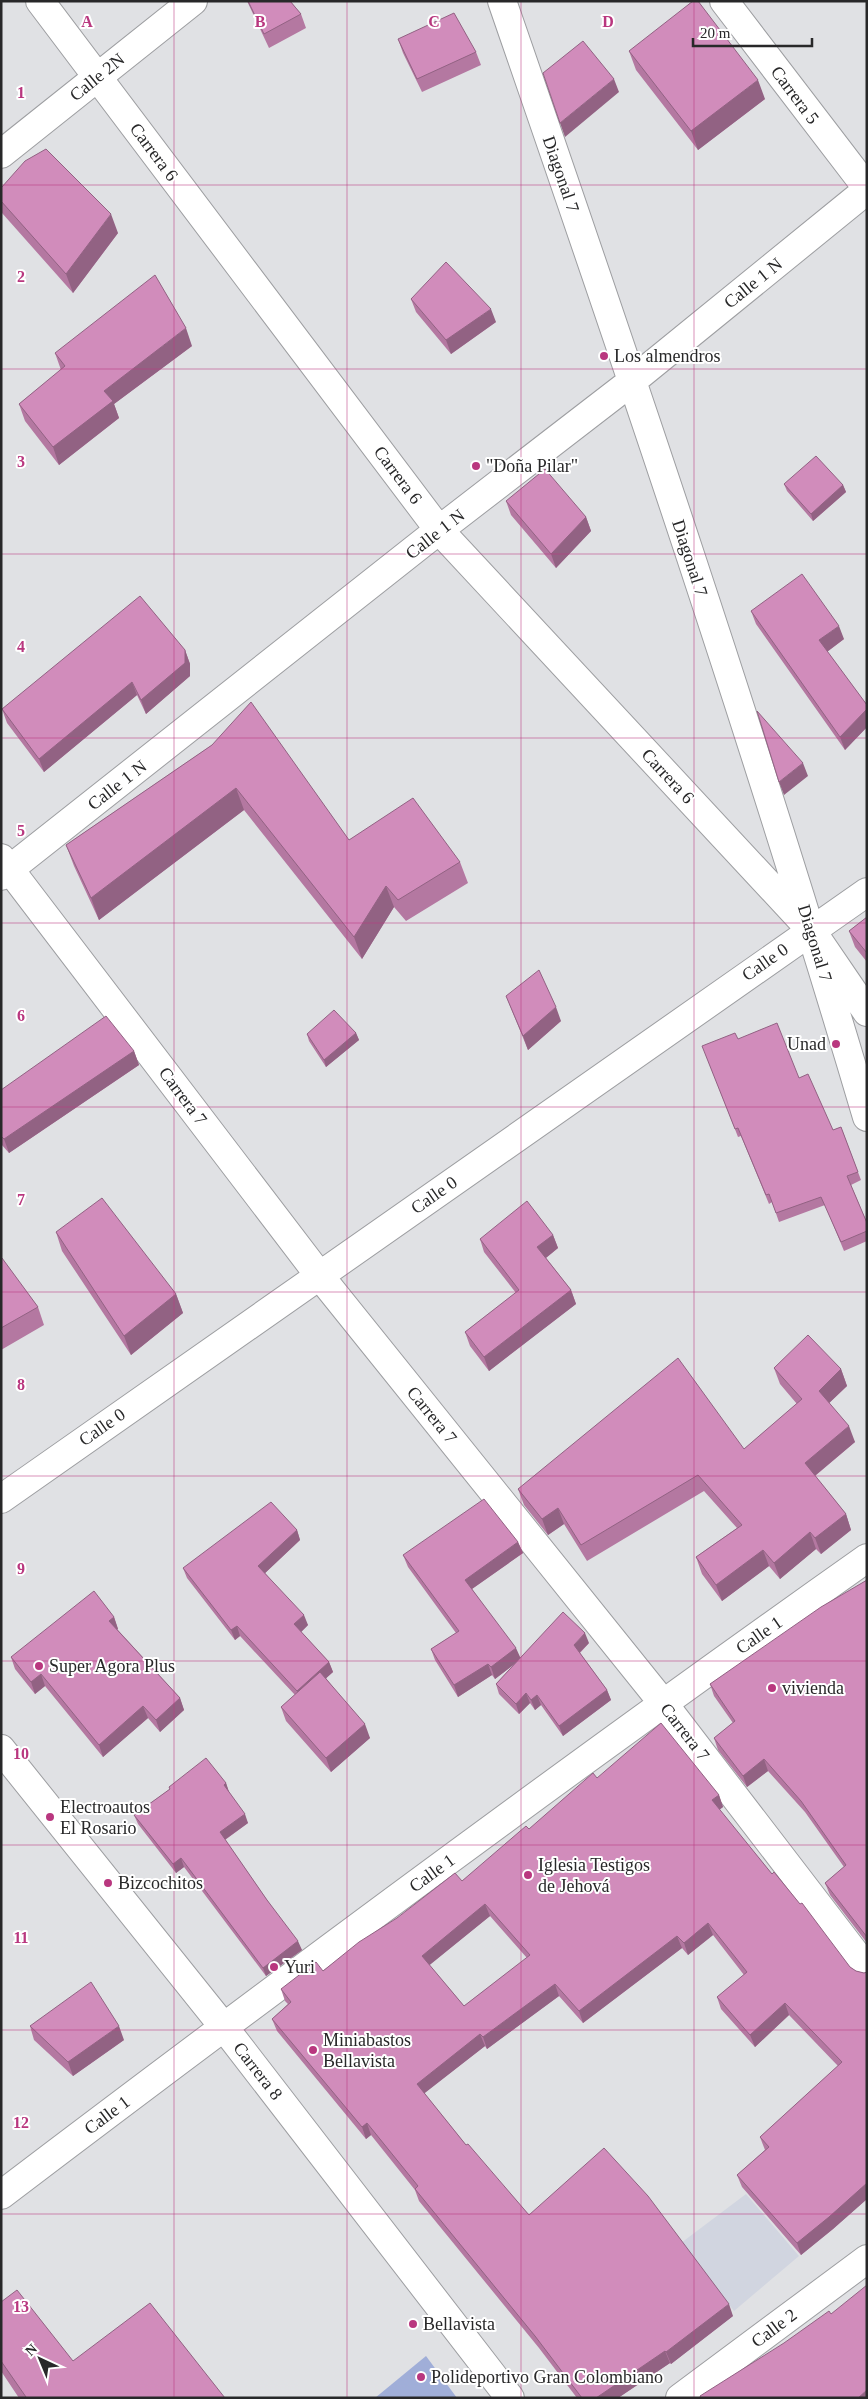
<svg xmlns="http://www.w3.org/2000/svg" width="868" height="2399" viewBox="0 0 868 2399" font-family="Georgia,serif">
<rect width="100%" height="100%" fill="#e0e1e4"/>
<path fill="#d1d5e0" d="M746,2194l53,62 -65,55 -53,-68z"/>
<path fill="#a0aed8" d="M426,2356l31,42h-82z"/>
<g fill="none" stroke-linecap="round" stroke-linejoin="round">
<defs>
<path id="minor" d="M40,1l399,529 372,400 56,82
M502,1c128,370 254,741 365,1116
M724,1l143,187
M1,154l192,-153
M1,858l318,417 344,428 204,266
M1,876l438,-346 192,-148 236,-192
M1,1499l866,-607
M1,1749l222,277 287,372
M1,2195c286,-217 573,-430 866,-637
M680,2398l187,-139"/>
</defs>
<use href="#minor" stroke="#9d9ea1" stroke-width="30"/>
<use href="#minor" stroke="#fff" stroke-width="28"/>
</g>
<path fill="#b478a1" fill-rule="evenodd" d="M247,1h43l11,13 5,14 -37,20z
M398,39l78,13 5,13 -59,27 -19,-39z
M629,51l136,48 -67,51 -62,-80z
M1,188l117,45 -45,60 -71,-80 -1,-2z
M411,299l85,23 -45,32 -35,-42z
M192,346l-78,58 5,14 -60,47 -34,-44 -6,-17 42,-34 -6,-17z
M784,484l59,1 3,7 -33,29 -26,-30z
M506,501l80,16 5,14 -35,37 -45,-53z
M751,611l93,28 -17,13 40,53v22l-22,23 -89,-126z
M185,650l5,14v12l-44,38 -9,-19 -93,77 -37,-49 -5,-14z
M212,745l137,95 111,22 8,21 -62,38 -12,-14 -32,52 -118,-149 -145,110 -25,-54 -8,-21z
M867,917v45l-12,-15 -6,-16z
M506,996l55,25 -33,29z
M356,1033l3,7 -33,27 -17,-26 -2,-7z
M738,1039l61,39 34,52 8,-3 20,53 -10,5 16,38v18l-23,10 -19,-46 -46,17 -7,-20 -3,2 -28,-68 -3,1 -32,-82z
M134,1051l5,14 -130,88 -8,-9v-54z
M56,1232l120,62 7,19 -52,42 -69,-104z
M553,1235l5,13 -12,10 25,32 5,14 -87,67 -19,-25 -5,-14 51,-39 -32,-41 -4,-13z
M1,1259l37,48 6,18 -43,25z
M774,1368l67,1 6,17 -18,17 26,39 -40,34 31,38 5,16 -30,24 -5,-5 -36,30 -11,-13 -47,35 -20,-27 -6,-17 41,-29 -33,-37 -117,70 -23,-37 -16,11 -24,-30 -6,-16 226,-40 53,-45 -17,-20z
M297,1530l3,10 -35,33 43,52 -7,7 28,30 4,10 -7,6 44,60 -39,34 -45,-51 -5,-14 14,-12 -55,-59 -5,4 -48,-62 -4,-10z
M518,1542l5,11 -51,36 48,69 69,-15 -9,10 27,37 4,10 -48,36 -22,-31 -6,5 -5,-7 -11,11 -20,-20 -3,-10 20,-21 -21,16 -3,-4 -34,22 -23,-37 -4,-11 25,-16 -48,-66 -5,-12z
M867,1580v363l-37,-48 -5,-12 19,-16 -39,-55 -37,-41 -21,16 -29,-37 -4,-12 19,-15 -19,-27 -4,-12z
M114,1617l4,12h-1l63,69 4,12 -24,22 -12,-14 -45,39 -58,-71 -10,8 -20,-25 -4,-12z
M597,1778l122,17 4,12 -4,3 53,64 78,93 6,4 8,2 3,-1v227l-34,30 -32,26 -59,-68 -5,-12 28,-25 -5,-13 78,-71 -49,-51 -34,32 -34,-38 -4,-12 27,-22 -31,-40 -25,20 -6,-7 -99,75 -24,-27 -72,53 -2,-3 -61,47 42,52 63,70 204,101 -62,48 -1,-1 -52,35h-41l-38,-50 -120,-147 -4,-11 -44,-55 -5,4 -89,-108 -5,-12 16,-15 -3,-3 -4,-12 42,-18 139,-90zM490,1916l37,42 -63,48 -35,-41z
M226,1783l3,9 19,31 -23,17 77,110 -36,26 -82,-109 -8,6 -38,-49 -4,-9 36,-26 -1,-2z
M30,2026l94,14 -51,36 -39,-36z
M1,2302l72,59 152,37h-206l-18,-27z"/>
<path fill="#926283" d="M614,79l5,13 -54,45 -5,-14z
M758,80l7,19 -67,51 -7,-19z
M111,214l7,19 -45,60 -7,-19z
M491,309l5,13 -45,32 -5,-14z
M186,328l6,18 -78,58 5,14 -60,47 -6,-18 51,-56z
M843,485l3,7 -33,29 -2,-7z
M586,517l5,14 -35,37 -5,-14z
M839,626l5,13 -20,15 -5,-14z
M185,650l5,14v12l-44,38 -5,-14z
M132,682l5,13 -93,77 -5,-13z
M867,709v18l-22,23 -5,-13z
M803,763l5,13 -24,19 -5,-13z
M236,788l8,22 -145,110 -8,-22z
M386,886l8,21 -32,52 -8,-22z
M556,1007l5,14 -33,29 -5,-14z
M356,1033l3,7 -33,27 -2,-7z
M134,1051l5,14 -130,88 -5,-14z
M553,1235l5,13 -16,13 -5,-14z
M571,1290l5,14 -87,67 -5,-14z
M176,1294l7,19 -52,42 -7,-19z
M841,1369l6,17 -22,21 -6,-16z
M849,1426l6,16 -44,37 -6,-16z
M558,1508l6,16 -16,11 -6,-16z
M846,1514l5,16 -30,24 -6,-16z
M297,1530l3,10 -38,36 -4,-10z
M810,1532l6,17 -36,30 -6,-16z
M518,1542l5,11 -54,38 -4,-11z
M763,1550l6,16 -47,35 -6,-16z
M304,1615l4,10 -10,10 -4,-11z
M114,1617l4,12 -5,4 -4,-12z
M237,1626l3,10 -5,4 -4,-10z
M585,1633l4,10 -12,12 -3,-10z
M516,1648l5,11 -26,20 -4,-12z
M329,1662l4,10 -32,29 -4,-10z
M488,1664l4,11 -34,22 -4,-12z
M41,1674l4,12 -10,8 -4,-12z
M607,1690l4,10 -48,36 -4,-10z
M526,1693l4,10 -11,11 -3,-10z
M537,1695l4,10 -6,5 -4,-10z
M180,1698l4,12 -24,22 -4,-12z
M143,1706l5,12 -45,39 -4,-12z
M365,1724l5,14 -39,34 -5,-14z
M764,1759l4,12 -21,16 -4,-11z
M226,1783l3,9 -2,2 -3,-9z
M719,1795l4,12 -7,5 -4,-12z
M245,1814l3,9 -25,18 -3,-9z
M181,1858l3,9 -8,6 -3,-9z
M485,1904l5,12 -64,52 -4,-12z
M708,1923l5,12 -25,20 -4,-12z
M677,1936l5,12 -99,75 -4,-12z
M298,1941l4,9 -36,26 -3,-8z
M555,1984l4,12 -72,53 -4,-12z
M785,2003l4,12 -34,32 -5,-12z
M119,2026l5,14 -51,36 -5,-14z
M480,2034l5,12 -64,50 -4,-12z
M367,2123l4,12 -5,4 -4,-12z
M867,2183v16l-34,30 -32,26 -4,-12z
M729,2304l4,12 -62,48 -5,-12z
M665,2351l5,12 -52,35h-22z
M867,2390v8h-9z"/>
<path fill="#d18cbb" stroke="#926283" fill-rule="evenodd" d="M248,1h42l11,13 -37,20z
M693,1h5l60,79 -67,51 -62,-80z
M454,13l22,39 -59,27 -19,-40z
M583,41l31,38 -54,44 -17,-50z
M46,149l65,65 -45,60 -65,-73v-13l24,-27z
M446,262l45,47 -45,31 -35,-41z
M155,275l31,53 -82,63 9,10 -60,46 -34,-43 46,-38 -10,-13z
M816,456l27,29 -32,29 -27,-30z
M545,469l41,48 -35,37 -45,-53z
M802,574l37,52 -20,14 48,65v4l-27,28 -89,-126z
M140,596l45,54v13l-44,37 -9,-18 -93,77 -37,-50z
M251,702l98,138 64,-42 47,64 -62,38 -12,-14 -32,51 -118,-149 -145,110 -25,-53 146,-100z
M757,711l46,52 -24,19z
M867,917v36l-18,-22z
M539,970l17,37 -33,29 -17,-40z
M334,1010l22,23 -32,27 -17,-26z
M106,1016l28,35 -130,88 -3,-3v-46z
M777,1023l22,55 9,-4 25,56 8,-3 17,45 -11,4 20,47v8l-26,11 -20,-45 -45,16 -7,-19 -3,1 -28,-67 -3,1 -33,-83 33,-13 3,6z
M102,1198l74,96 -52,42 -68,-104z
M527,1201l26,34 -16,12 34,43 -87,67 -19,-25 54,-42 -39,-51z
M2,1258l36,49 -37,21v-69z
M808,1335l33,34 -22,22 30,35 -44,37 41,51 -31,24 -5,-6 -36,31 -11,-13 -47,35 -20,-28 46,-32 -44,-50 -117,70 -23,-37 -16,11 -24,-30 160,-131 66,91 58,-50 -28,-31z
M484,1499l34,43 -53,38 51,68 -25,19 -3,-3 -34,21 -23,-36 28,-18 -56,-76z
M271,1502l26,28 -39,36 46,49 -10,9 35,38 -32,29 -60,-65 -6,4 -48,-62z
M867,1580v357l-42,-54 21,-18 -45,-64 -37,-42 -21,17 -29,-38 21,-17 -25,-37 111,-77z
M94,1591l20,26 -5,4 71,77 -24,22 -13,-14 -44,39 -58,-71 -10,8 -20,-25z
M563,1612l22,21 -11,12 33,45 -48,36 -22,-31 -6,5 -5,-7 -10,11 -20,-20z
M320,1672l45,52 -39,34 -45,-51z
M661,1723l58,72 -7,5 60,74 2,-2 26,32 2,-1 48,64 6,4 8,2 3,-1v211l-38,34 -32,26 -60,-68 32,-28 -9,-10 82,-75 -57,-59 -35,32 -33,-38 30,-25 -39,-49 -24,20 -7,-7 -98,75 -24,-27 -72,53 -3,-3 -63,50 49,61 2,-1 61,71 75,-67 44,48 81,108 -63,48 -1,-1 -69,47h-14l-47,-62 -120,-147 3,-3 -51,-63 -5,4 -90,-108 19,-17 -10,-13 35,-27 7,9 36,-29 38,-24 58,-45 7,8 64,-55 3,3 64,-56 4,5zM485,1904l45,51 -66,51 -42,-50z
M206,1758l20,25 -2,2 21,29 -25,18 47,68 31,41 -35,27 -82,-110 -8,6 -39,-49 36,-26 -1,-2z
M91,1982l28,44 -51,36 -38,-36z
M867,2285v105l-9,8h-157l-1,-2 84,-53 45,-32 2,3z
M17,2290l56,71 77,-58 75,95h-200l1,-1 -25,-36v-59z"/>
<path fill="none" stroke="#b9377f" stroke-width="1" stroke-opacity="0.55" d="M174,1v2397M347,1v2397M521,1v2397M694,1v2397M1,185h866M1,369h866M1,554h866M1,738h866M1,923h866M1,1107h866M1,1292h866M1,1476h866M1,1661h866M1,1845h866M1,2030h866M1,2214h866"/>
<g fill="#b9377f" stroke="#fff" stroke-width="2">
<circle cx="604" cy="356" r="5"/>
<circle cx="476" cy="466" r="5"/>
<circle cx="836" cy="1044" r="5"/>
<circle cx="39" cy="1666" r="5"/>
<circle cx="772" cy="1688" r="5"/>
<circle cx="50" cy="1817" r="5"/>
<circle cx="528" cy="1875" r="5"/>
<circle cx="108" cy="1883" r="5"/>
<circle cx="274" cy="1967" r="5"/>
<circle cx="313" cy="2050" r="5"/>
<circle cx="413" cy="2324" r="5"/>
<circle cx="421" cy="2377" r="5"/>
</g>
<g text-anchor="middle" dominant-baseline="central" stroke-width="4" stroke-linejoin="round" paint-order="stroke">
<g font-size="18" fill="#282829" stroke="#fff">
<text transform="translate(97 77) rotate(-39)">Calle 2N</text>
<text transform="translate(795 95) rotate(53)">Carrera 5</text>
<text transform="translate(154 152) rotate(53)">Carrera 6</text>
<text transform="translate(561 174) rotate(71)">Diagonal 7</text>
<text transform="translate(753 283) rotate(-39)">Calle 1 N</text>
<text transform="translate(398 475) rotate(53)">Carrera 6</text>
<text transform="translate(435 534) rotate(-38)">Calle 1 N</text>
<text transform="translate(690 558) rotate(72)">Diagonal 7</text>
<text transform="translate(668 776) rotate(47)">Carrera 6</text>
<text transform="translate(117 785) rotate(-38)">Calle 1 N</text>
<text transform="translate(815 943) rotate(73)">Diagonal 7</text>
<text transform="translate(765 962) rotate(-35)">Calle 0</text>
<text transform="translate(183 1096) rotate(53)">Carrera 7</text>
<text transform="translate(434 1195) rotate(-35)">Calle 0</text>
<text transform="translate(432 1415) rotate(51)">Carrera 7</text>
<text transform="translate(102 1427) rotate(-35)">Calle 0</text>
<text transform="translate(759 1635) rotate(-35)">Calle 1</text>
<text transform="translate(685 1732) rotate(52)">Carrera 7</text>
<text transform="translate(432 1873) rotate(-36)">Calle 1</text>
<text transform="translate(258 2071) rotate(52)">Carrera 8</text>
<text transform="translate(107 2115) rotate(-37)">Calle 1</text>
<text transform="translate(774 2328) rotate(-37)">Calle 2</text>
</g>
<g font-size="18" fill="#282829" stroke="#fff" text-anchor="start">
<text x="614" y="356">Los almendros</text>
<text x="486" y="466">"Doña Pilar"</text>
<text x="826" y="1044" text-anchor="end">Unad</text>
<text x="49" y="1666">Super Agora Plus</text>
<text x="782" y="1688">vivienda</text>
<text x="60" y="1807">Electroautos<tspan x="60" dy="21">El Rosario</tspan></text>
<text x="538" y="1865">Iglesia Testigos<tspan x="538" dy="21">de Jehová</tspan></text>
<text x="118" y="1883">Bizcochitos</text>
<text x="284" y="1967">Yuri</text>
<text x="323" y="2040">Miniabastos<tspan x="323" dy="21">Bellavista</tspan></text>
<text x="423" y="2324">Bellavista</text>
<text x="431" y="2377">Polideportivo Gran Colombiano</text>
</g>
</g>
<g font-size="16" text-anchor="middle" font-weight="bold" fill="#b9377f" stroke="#fff" stroke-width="4" stroke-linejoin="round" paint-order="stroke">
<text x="87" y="27">A</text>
<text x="260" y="27">B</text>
<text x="434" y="27">C</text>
<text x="608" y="27">D</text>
<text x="21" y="98">1</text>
<text x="21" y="282">2</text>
<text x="21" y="467">3</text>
<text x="21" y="652">4</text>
<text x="21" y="836">5</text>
<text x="21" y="1021">6</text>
<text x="21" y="1205">7</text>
<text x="21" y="1390">8</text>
<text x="21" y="1574">9</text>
<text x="21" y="1759">10</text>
<text x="21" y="1943">11</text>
<text x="21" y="2128">12</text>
<text x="21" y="2312">13</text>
</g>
<rect width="868" height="2399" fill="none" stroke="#282829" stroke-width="5"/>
<g transform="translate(40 2359) rotate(316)" stroke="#ffffff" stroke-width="4" paint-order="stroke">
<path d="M0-4L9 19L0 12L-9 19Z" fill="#282829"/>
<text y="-8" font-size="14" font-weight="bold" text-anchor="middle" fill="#282829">N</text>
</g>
<path d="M693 38v8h119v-8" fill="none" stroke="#282829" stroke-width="2.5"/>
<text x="700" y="38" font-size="15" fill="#282829" stroke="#ffffff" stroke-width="4" paint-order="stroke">20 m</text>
</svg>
